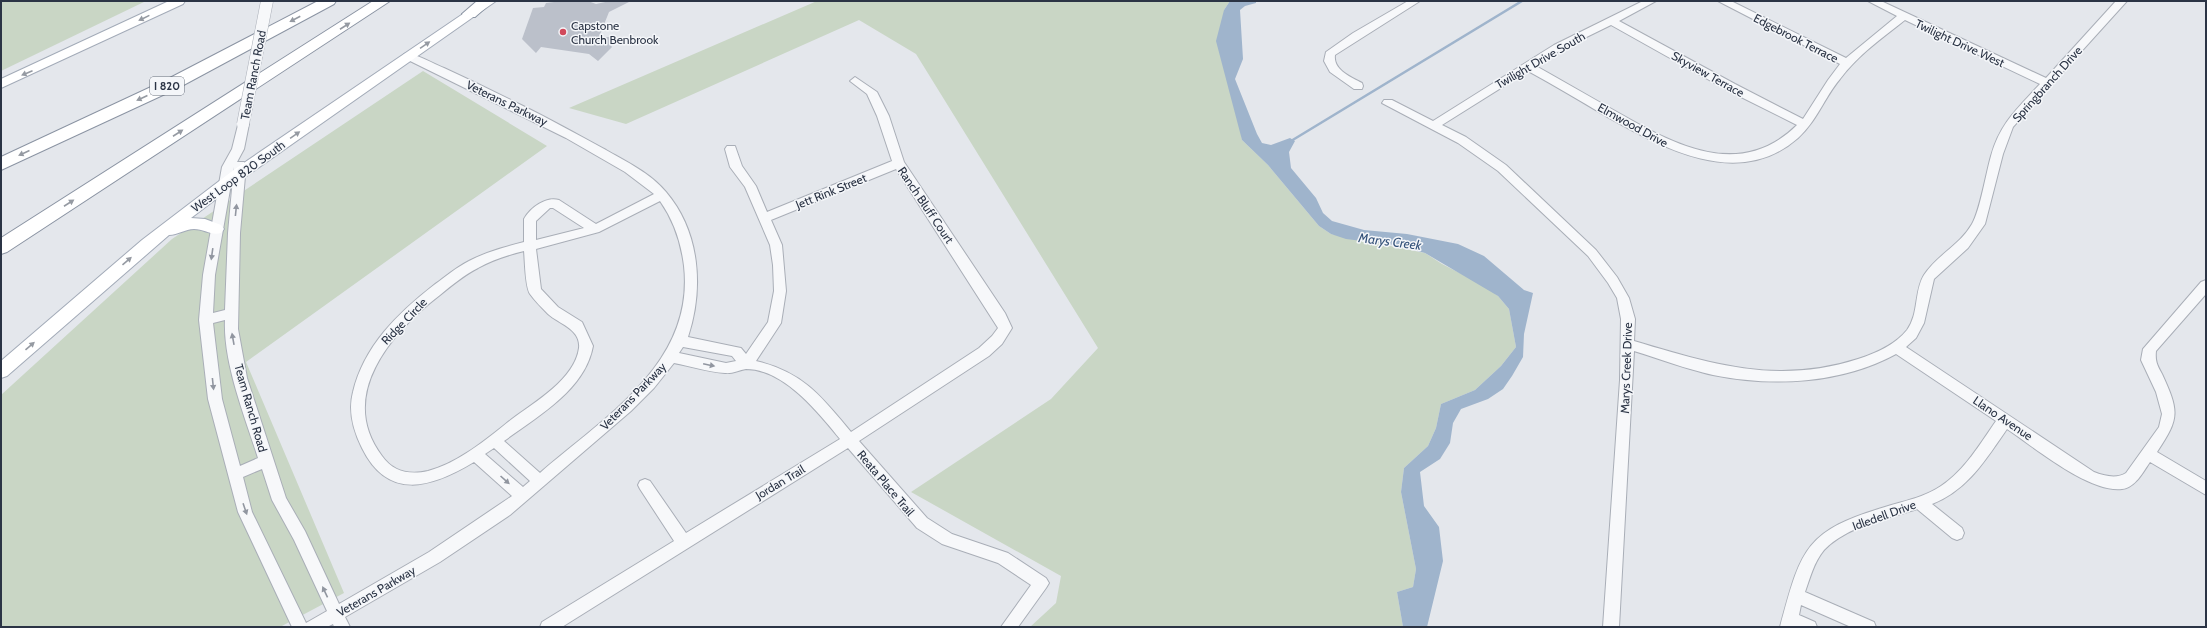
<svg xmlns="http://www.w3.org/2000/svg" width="2207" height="628" viewBox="0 0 2207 628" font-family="Cabin,sans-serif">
<rect width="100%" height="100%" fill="#e4e7ec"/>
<path fill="#c9d6c5" d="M1,1h145l-145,70z
M817,1h413l-6,9 18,130 26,25 51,61 12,8 94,19 17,11 43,22 13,10 11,13 7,38 -15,19 -26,24 -34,14 -5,24 -8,18 -24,22 -3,24 15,77 -3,18 -16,5 6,35h-373l26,-24 5,-27 -150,-84 140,-93 47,-51 -182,-294 -57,-34 -233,104 -57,-16z
M423,71l124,75 -301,216 98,231 -64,34h-279v-232l171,-156z"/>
<path fill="#9fb4cc" d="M1230,1h26v2l-11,3 -5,4 3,49 -8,20 22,55 5,9 9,2 19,-7 5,3 -6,11 2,16 25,30 7,15 9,8 32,9 43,4 51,10 26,12 40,34 9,3 -9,41 -1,23 -11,19 -9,13 -15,10 -27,10 -8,14 -3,20 -10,16 -20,13 4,34 15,21 4,34 -16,66h-24l-6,-35 16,-5 3,-18 -15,-77 3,-24 24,-22 8,-18 5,-24 34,-14 26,-24 15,-19 -7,-38 -11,-13 -73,-43 -30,-8 -49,-6 -15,-5 -12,-8 -51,-61 -26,-25 -26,-99 8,-31z"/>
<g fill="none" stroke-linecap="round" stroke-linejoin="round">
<path stroke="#9fb4cc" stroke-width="2.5" d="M1291,141l231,-140"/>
</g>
<path fill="#bbc0ca" d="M562,1h26l8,3 14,-3h21l-22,11 -10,25h16l-6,6 3,4 -14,14 -9,-7 -48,-7 -5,6 -14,-14 11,-31 11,-1 2,-4z"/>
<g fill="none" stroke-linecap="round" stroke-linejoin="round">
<defs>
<path id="minor" d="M1408,1h12l-85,54c-2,15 16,22 27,28l1,3 -1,3h-8l-24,-17 -6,-11 2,-9 27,-19z
M1643,1h13l-37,20 116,63 68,35 25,-39 12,-16 -122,-63h13l115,57 51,-42 -29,-15h13l165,77 70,-77h11l-114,126 -10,27 -18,70 -17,24 -34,31 -10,44 -8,15 -10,9 188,125c10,4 23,7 32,1l33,-46 3,-13 -6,-22 -15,-32 2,-11 58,-67 5,-2v14l-50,57c-1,10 1,14 6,23 17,37 18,44 -5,78l49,29v14l-56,-33c-7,10 -15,26 -28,27 -33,4 -88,-42 -115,-60 -21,30 -39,61 -75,75l30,24 2,5 -2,5 -5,2 -5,-2 -35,-29c-30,10 -70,17 -93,41 -10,12 -14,28 -19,42l69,30 2,5h-25l-50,-22 -2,10 16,7 2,5h-37c21,-77 24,-96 105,-120 19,-6 40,-10 56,-21 24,-16 39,-42 55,-65l-100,-67c-55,30 -124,33 -183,21 -27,-6 -53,-16 -79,-24l-15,276h-16l17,-247 1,-61 -4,-21 -9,-15 -20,-27 -90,-85 -40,-28 -76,-40 2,-3h8l41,21 121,-76zM1905,20l135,64c-22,24 -40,39 -49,72 -5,17 -11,55 -19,68 -12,21 -35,31 -48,51 -10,16 -5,39 -17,55 -12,15 -31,23 -49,29 -80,26 -147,5 -224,-18l1,-22 -6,-21 -12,-21 -21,-27 -90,-85 -40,-28 -24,-12 86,-54c26,14 51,29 76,44 57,32 134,76 194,23 19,-17 26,-40 42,-59 18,-24 42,-41 65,-59zM1611,25l116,65 70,35c-57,56 -122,20 -180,-13 -27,-15 -54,-31 -81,-46l26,-17z
M408,53c12,3 24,10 36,15 26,12 51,24 77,37 29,14 57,30 85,45 21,12 44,23 60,42 34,40 38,96 22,145l48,10 5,1 5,6 22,-32 6,-31 -1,-26 -3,-20 -25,-58 -15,-20 -5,-18 2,-3h8l7,20 14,20 11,26 125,-51 -15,-45 -10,-22 -17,-13 5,-4 22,15 12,24 15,46 101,151 7,15 -10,16 -13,12 -130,85 68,77 25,16 56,19 38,25 3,5 -3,5 -28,39h-17l30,-42 -33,-22 -56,-19 -25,-16 -69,-80 -286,179h-22l2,-5 132,-81 -34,-52 -2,-4 2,-4 5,-2 5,2 36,52 154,-94c-21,-26 -56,-70 -94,-70 -7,1 -14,5 -21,4 -17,-1 -35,-7 -51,-10l-20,25 -23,23 -121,104 -70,47 -95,55 5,10h-16l-1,-3 -6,3h-35l-54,-115 -30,-113 -9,-79 4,-45 19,-108 10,-18 7,-28 4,-1 6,4 -5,25 -7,13h7l2,3 -6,68 -2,96 9,49 39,120 19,33 34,73 90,-52 83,-56 -38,-34c-43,26 -86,39 -112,-14 -9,-18 -14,-37 -9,-56 11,-46 45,-79 81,-107 11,-8 23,-18 35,-24 17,-9 36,-14 55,-19v-23c6,-11 22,-23 35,-19l37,24 58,-30 -29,-22 -59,-34 -162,-80 -1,-2 1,-2zM234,167l-6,66 -3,77 -12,3 2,-38zM896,169l102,159 -6,8 -13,12 -128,84c-29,-35 -48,-60 -95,-71l25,-38 5,-32 -4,-46 -11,-25zM660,201c14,20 21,41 24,65 11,98 -80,151 -144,207l-36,-32c34,-25 81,-51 89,-95l-11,-24 -24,-15 -17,-18 -5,-40 63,-17zM550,208h3l31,20 -48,12v-19zM524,251c1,10 1,35 6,43 5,7 12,14 18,20 11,10 33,15 31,34 -4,31 -44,54 -67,71 -24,19 -53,44 -84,52 -18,4 -35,1 -46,-15 -46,-61 10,-124 58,-161 12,-10 24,-20 38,-27 14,-8 30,-13 46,-17zM225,320c-2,43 20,97 33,138l-18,8 -18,-67 -9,-76zM683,347l49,9 4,5 -10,2 -47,-10zM494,448l36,33 -7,6 -38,-33zM262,469l10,31 22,40 33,71 -21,12 -54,-111 -9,-35z"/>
<path id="major" d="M169,1h16l-2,3 -182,84v-9z
M482,1h14l-251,176 -54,41 14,1 16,6 3,4 -3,4c-9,3 -17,-4 -27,-4 -9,0 -16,6 -25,6l-162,141 -6,2v-17l141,-121 93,-71z"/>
<path id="highway" d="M318,1h18l-2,3 -156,84 -177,82v-13l165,-77z
M373,1h17l-383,251 -6,2v-16z
M477,1h16l-18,16h-10l-3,-3z"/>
</defs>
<use href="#minor" stroke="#a9aeb7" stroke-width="2"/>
<use href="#major" stroke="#a3abb8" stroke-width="2"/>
<use href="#highway" stroke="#8b94a3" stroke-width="2"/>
<use href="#minor" fill="#f7f8fa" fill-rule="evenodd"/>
<use href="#major" fill="#fff" fill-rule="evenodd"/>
<use href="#highway" fill="#fff" fill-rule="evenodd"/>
<defs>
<path id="minor-bridge" d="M243,124l24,-123"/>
</defs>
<use href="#minor-bridge" stroke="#a9aeb7" stroke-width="13" stroke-linecap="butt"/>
<use href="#minor-bridge" stroke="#f7f8fa" stroke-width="12"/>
</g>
<defs><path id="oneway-solid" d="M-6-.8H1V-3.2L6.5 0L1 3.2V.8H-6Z"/></defs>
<g fill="#959aa2">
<use href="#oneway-solid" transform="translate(144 18) rotate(154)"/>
<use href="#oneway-solid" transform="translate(295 19) rotate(152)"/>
<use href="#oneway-solid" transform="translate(345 26) rotate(-33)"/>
<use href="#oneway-solid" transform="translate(425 45) rotate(-34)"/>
<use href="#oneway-solid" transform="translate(27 73) rotate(157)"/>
<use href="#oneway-solid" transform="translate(142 98) rotate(155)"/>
<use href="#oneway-solid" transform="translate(178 133) rotate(-33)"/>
<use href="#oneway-solid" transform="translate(295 135) rotate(-35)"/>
<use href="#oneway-solid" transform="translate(24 153) rotate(156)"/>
<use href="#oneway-solid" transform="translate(69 203) rotate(-33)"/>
<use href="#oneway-solid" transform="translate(127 261) rotate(-41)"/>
<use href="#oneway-solid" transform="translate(30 346) rotate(-41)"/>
</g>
<g fill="#9196a0">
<use href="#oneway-solid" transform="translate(236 210) rotate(-84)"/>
<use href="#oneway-solid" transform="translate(212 254) rotate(98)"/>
<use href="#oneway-solid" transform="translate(233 339) rotate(-100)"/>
<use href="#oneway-solid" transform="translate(709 365) rotate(12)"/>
<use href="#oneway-solid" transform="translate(213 384) rotate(84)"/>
<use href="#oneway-solid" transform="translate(505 480) rotate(42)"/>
<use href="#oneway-solid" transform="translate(245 509) rotate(71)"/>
<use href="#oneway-solid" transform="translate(325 592) rotate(-115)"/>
</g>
<circle fill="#d1495b" stroke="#f4f6f9" stroke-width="1.5" cx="563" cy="32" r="4"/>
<g text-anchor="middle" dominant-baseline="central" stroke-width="3" stroke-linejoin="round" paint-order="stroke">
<rect fill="#f4f6f9" stroke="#676e7b" stroke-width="1" x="150" y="77" width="34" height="18" rx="3"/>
<g font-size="11" font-weight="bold" fill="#2b3445">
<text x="167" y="86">I 820</text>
</g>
<g font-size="12" fill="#2b3445" stroke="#f4f6f9" text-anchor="start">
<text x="571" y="25">Capstone<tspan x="571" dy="14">Church Benbrook</tspan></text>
</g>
<g font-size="12" fill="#2b3445" stroke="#f4f6f9">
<text transform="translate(1796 38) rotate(27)">Edgebrook Terrace</text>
<text transform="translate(1960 43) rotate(25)">Twilight Drive West</text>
<text transform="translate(1540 60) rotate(-30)">Twilight Drive South</text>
<text transform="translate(1708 74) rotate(29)">Skyview Terrace</text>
<text transform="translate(253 75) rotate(-79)">Team Ranch Road</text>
<text transform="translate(2047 84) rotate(-48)">Springbranch Drive</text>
<text transform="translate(507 103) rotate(26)">Veterans Parkway</text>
<text transform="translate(1633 125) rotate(29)">Elmwood Drive</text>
<text transform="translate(238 176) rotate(-36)">West Loop 820 South</text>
<text transform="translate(831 191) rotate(-22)">Jett Rink Street</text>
<text transform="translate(926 205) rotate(56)">Ranch Bluff Court</text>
<text transform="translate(404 321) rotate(-46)">Ridge Circle</text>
<text transform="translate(1626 368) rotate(-88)">Marys Creek Drive</text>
<text transform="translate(633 396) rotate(-46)">Veterans Parkway</text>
<text transform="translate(251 408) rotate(74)">Team Ranch Road</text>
<text transform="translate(2003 418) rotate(34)">Llano Avenue</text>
<text transform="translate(780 482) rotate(-31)">Jordan Trail</text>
<text transform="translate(886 483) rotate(50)">Reata Place Trail</text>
<text transform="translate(1884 515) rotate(-20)">Idledell Drive</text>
<text transform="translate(376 591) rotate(-30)">Veterans Parkway</text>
</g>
<g font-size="13" font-style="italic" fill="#34527a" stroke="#f4f6f9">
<text transform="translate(1390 241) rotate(7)">Marys Creek</text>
</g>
</g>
<rect width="2207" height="628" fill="none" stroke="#2b3445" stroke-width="4"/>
</svg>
